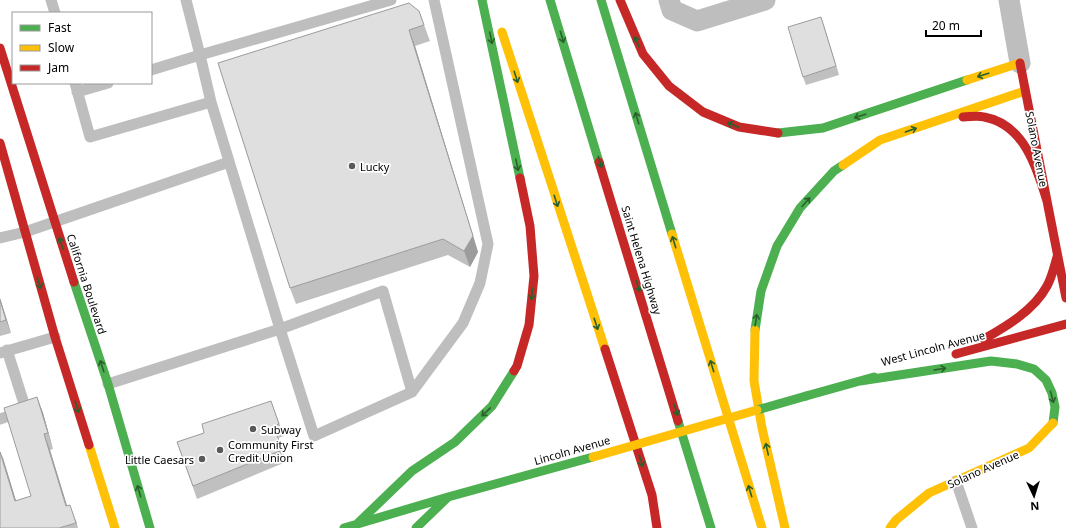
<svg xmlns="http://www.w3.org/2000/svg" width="1066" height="528" viewBox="0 0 1066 528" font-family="'Noto Sans',sans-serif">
<rect width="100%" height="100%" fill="#fff"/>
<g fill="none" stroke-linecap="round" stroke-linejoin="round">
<path stroke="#bebebe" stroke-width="11" d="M51,0l4,13
M186,0l14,55 191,-55
M151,70l49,-15 11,47
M75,83l15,54 121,-35 69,227 103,-38 29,101
M77,92l31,-9
M0,238l25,-6 204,-70
M0,353l55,-16
M108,384l172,-55 34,107 98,-44 51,-69 17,-40 8,-39 -54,-244
M0,419l26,-9 -19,-60
M956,481l16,47"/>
<path stroke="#bebebe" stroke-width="21" d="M669,0l3,10 25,11 68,-21
M1009,0l11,63"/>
<path stroke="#4caf50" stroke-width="9" d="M482,0l38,178
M550,0l49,162
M601,0l71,234
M778,133l45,-5 144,-48
M74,282l34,102 42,144
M755,330l6,-39 16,-45 23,-38 34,-37 9,-6
M860,381l131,-20 26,3 17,5 12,11 6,13 3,14 -2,16
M806,396l68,-19
M678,421l33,107
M357,524l55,-53 43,-29 37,-36 22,-35
M344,528l104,-31 145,-40
M416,528l32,-31"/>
<path stroke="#ffc107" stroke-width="9" d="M502,32l103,317
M967,80l53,-17
M843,165l37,-25 145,-49
M672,234l90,294
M755,330l-1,51 8,47 23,100
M89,445l26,83
M890,528l6,-8 33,-27 100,-45 24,-25"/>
<path stroke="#c62828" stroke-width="9" d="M620,0l23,54 26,32 34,26 36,15 39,6
M0,48l74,234
M1020,63l46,235
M963,117c7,0 14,-2 21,0 40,7 53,51 63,84
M0,143l55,194 34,108
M599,162l79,259
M984,339c23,-13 50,-29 63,-53 5,-9 7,-19 10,-29
M605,349l47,146 5,33
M956,354l110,-30
M514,371l3,-5 12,-41 5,-49 -4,-50 -10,-48"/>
<path stroke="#4caf50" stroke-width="9" d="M757,410l49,-14"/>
<path stroke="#ffc107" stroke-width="9" d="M593,457l164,-47"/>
</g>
<path fill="#c0c0c0" d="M419,11l11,30 -15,5 63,206 -8,15 -22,-12 -152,49 -6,-16 -72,-225z
M824,26l15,49 -33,10 -3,-8z
M0,298l11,35 -11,3z
M37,397l6,16 10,36 -3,1 17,56 9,15 2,7h-78l3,-70 13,43 15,-5z
M271,401l13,35 -6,2 8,24 -89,37 -20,-57 27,-9z"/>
<path fill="#9c9c9c" d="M821,17l3,9 15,49 -3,-9z
M409,30l6,16 63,206 -8,15 -6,-16z
M0,298l11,35 -5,-13 -6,-20z
M37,397l6,16 10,36 -5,-16z
M44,434l6,16 22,72 -6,-16z
M0,451l3,7 18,59 -6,-16z
M70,505l6,16 2,7z"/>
<path fill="#dfdfdf" stroke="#9c9c9c" d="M409,3l10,8 5,14 -15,5 64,206 -9,15 -21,-12 -153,49 -72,-225z
M821,17l15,49 -33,11 -15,-50z
M0,300l6,20 -6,2z
M37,397l11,36 -4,1 22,72 4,-1 6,18 -17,5h-59v-76l15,49 16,-5 -27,-88z
M271,401l8,23 -5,2 8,24 -89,36 -16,-44 27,-9 -2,-9z"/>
<defs><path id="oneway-shaft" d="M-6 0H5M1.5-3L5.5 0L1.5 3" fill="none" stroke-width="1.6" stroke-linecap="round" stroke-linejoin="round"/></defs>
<g stroke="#2a602c">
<use href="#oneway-shaft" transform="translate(562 37) rotate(73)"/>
<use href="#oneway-shaft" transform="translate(491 38) rotate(78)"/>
<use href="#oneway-shaft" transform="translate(637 42) rotate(-114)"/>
<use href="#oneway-shaft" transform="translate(983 75) rotate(162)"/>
<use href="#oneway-shaft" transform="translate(516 77) rotate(72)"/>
<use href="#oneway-shaft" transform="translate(860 116) rotate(162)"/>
<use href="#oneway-shaft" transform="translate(637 118) rotate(-107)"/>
<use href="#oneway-shaft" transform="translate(733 125) rotate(-157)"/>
<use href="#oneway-shaft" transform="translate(911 130) rotate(-19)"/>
<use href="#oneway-shaft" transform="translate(600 162) rotate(73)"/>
<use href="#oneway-shaft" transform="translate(517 165) rotate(78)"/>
<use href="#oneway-shaft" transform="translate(556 201) rotate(72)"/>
<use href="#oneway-shaft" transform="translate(806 202) rotate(-48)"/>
<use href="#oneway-shaft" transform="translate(674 242) rotate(-107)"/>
<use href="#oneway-shaft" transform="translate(61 243) rotate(-108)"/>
<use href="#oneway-shaft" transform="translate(39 283) rotate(74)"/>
<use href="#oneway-shaft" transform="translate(638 286) rotate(73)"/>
<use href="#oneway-shaft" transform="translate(532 294) rotate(95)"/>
<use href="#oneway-shaft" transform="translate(756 320) rotate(-81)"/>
<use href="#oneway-shaft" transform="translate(596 324) rotate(72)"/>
<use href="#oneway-shaft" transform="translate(102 366) rotate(-108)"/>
<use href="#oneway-shaft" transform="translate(712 366) rotate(-107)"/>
<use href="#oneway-shaft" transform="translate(940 369) rotate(-9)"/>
<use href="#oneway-shaft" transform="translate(1052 397) rotate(75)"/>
<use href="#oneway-shaft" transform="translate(77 407) rotate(72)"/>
<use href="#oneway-shaft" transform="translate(676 410) rotate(73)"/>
<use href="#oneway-shaft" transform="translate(486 412) rotate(136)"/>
<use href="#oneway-shaft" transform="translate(767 449) rotate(-102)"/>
<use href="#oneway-shaft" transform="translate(641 461) rotate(72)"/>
<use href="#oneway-shaft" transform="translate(139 491) rotate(-106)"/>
<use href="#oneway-shaft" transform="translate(750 491) rotate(-107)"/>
</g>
<g fill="#595959" stroke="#fff" stroke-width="1.5">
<circle cx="352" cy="166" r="4"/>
<circle cx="253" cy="429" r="4"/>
<circle cx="220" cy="450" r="4"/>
<circle cx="202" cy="459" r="4"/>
</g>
<g text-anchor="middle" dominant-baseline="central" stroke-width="3.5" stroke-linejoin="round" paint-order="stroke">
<g font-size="11" fill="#000" stroke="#fff">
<text transform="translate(1037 149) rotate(79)">Solano Avenue</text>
<text transform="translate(642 260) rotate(73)">Saint Helena Highway</text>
<text transform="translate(87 284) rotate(72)">California Boulevard</text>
<text transform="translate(933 348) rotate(-15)">West Lincoln Avenue</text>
<text transform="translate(572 450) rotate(-16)">Lincoln Avenue</text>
<text transform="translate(983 469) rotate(-24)">Solano Avenue</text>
</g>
<g font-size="11" fill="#000" stroke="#fff" text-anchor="start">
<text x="360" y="166">Lucky</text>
<text x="261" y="429">Subway</text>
<text x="228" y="444">Community First<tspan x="228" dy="13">Credit Union</tspan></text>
<text x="194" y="459" text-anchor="end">Little Caesars</text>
</g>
</g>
<rect x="12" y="12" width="140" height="72" fill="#ffffff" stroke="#999999"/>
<rect x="20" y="25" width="20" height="6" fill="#4caf50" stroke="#999999"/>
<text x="48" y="32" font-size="12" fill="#000000">Fast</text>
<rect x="20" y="45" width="20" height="6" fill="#ffc107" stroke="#999999"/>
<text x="48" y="52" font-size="12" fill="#000000">Slow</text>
<rect x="20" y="65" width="20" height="6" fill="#c62828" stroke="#999999"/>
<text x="48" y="72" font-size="12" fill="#000000">Jam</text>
<g transform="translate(1034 496) rotate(176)" stroke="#ffffff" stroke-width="3" paint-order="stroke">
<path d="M0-3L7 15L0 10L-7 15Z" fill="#000000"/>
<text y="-6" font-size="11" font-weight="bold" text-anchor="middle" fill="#000000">N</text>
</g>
<path d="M926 30v6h55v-6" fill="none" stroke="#000000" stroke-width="2"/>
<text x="932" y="30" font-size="12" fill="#000000" stroke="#ffffff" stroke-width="3" paint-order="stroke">20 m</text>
</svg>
